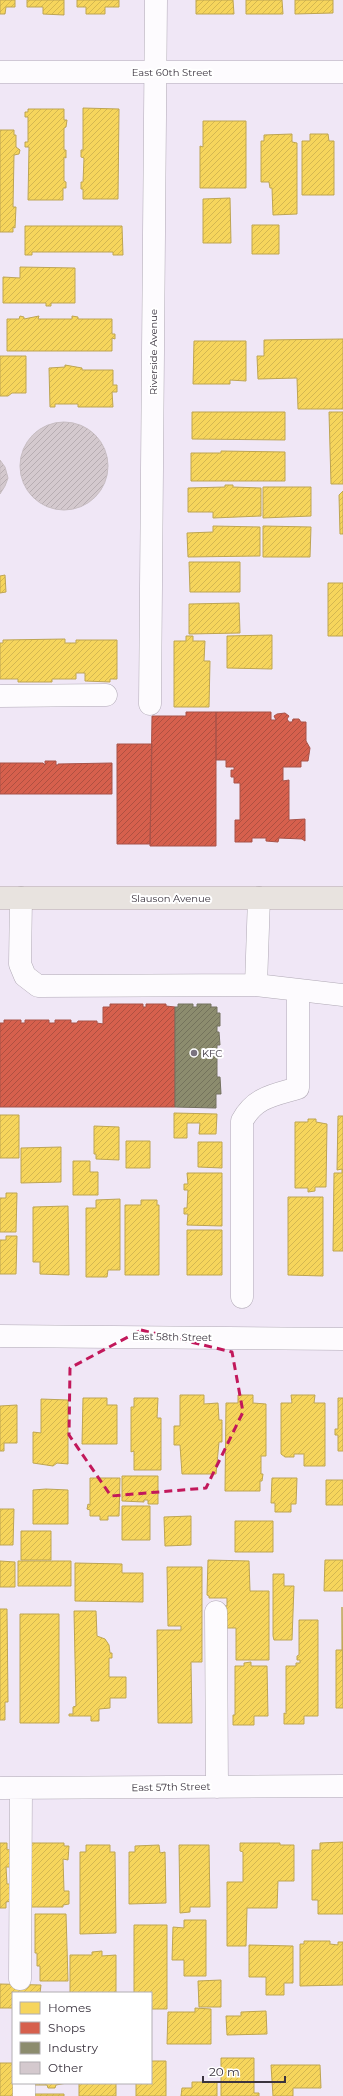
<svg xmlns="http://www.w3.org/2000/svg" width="343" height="2096" viewBox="0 0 343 2096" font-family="Montserrat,sans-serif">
<defs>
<pattern id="homes-hatch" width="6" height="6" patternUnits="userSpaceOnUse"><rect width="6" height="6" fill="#f6d55c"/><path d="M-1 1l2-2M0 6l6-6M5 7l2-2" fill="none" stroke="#d4b751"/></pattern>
<pattern id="shops-hatch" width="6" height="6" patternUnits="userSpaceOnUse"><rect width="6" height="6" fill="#d6604d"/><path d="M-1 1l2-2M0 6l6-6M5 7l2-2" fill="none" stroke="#af5041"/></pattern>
<pattern id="industry-hatch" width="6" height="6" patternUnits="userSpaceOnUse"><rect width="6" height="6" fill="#8c8c6e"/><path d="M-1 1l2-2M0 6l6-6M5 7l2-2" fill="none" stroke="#74735c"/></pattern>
<pattern id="building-hatch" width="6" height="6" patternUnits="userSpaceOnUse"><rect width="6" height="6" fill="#d4c9ce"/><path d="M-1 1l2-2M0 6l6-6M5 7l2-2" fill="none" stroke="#b7adb2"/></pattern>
</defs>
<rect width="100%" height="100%" fill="#f0e7f6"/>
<path fill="url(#homes-hatch)" stroke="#bea553" d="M0,0h15v7h-9l-1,7h-5z
M27,0h37v15l-21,-1v-7h-16z
M77,0h42v7h-14v7h-19v-7h-9z
M196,0h37l1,14h-38z
M246,0h36l1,14h-37z
M295,0h38v13l-38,1z
M83,108l36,1 -1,90h-35v-10h-2v-7h2l1,-24 -3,-1v-7h2z
M28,109h36v11h3l-1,7 -2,1v22h2v8l-2,-1v24l2,1v6h-3v12h-35l1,-53h-4v-5h3v-25h-3v-5h3z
M203,121h43v67h-46v-42l3,1z
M0,130h14v5h2v12l4,3 -1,4 -5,1 -1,52h3l-1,21 -2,-1v5h-13z
M292,134v8l5,1v71l-24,1 -1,-27h-2l-1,-6h-8v-41h3v-6z
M310,134h18l1,7h5v54h-32v-54h8z
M230,198l1,45h-28v-44z
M252,225h27v29h-27z
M25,226h97l1,29h-10v-3h-81v3h-7z
M20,267l55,1v35h-24v3h-5v-3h-43v-26l17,1z
M20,316l4,1v2l15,-3 -1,3h34v-3l6,1v2h34v15h3v5l-3,-1v13h-105v-32h12z
M343,339v70h-45l-1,-31 -39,1 -1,-23h7v-16z
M194,341h52v40l-16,-1v4h-37z
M0,356h26v37h-14l-4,3h-8z
M65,365l17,3v2h31v15h4v7h-5l1,15h-35v-3h-23v3h-5l-1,-39 16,-1z
M192,412h93v28l-93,-1z
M329,412h14v72h-12z
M221,451l64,1v29h-94v-28h30z
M225,485h8v2l28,1v28l-48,2v-6h-25v-24l37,-1z
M263,487h48v29l-48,2z
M343,491v43h-3l-1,-39z
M213,526l47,1v29l-72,1 -1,-24 26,-1z
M263,526l48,1 -1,30h-47z
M189,562h51v30h-50z
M5,575l1,17 -6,1v-17z
M328,583h15v53h-15z
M239,603l1,30 -51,1v-30z
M272,635v34l-45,-1v-32z
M186,636h7v5h12l-1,20h6l-1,46h-35v-66h12z
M65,639v4h11v-3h41v39h-7v3l-25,-1v-8h-9v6h-24v3h-34v-3h-18v-36h3v-3z
M174,1113l43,1 -1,20h-17l1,-11h-13v15h-13z
M0,1115h19v43h-19z
M338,1116h5v135h-10l1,-78h8v-4l-5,1z
M308,1119h8v3l11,2 -1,63h-11v4l-7,1v-4h-13v-66h13z
M94,1126l25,1v33l-23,-1v-5h-2z
M126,1141h24v27h-24z
M198,1142h24v26l-24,-1z
M61,1147v35l-40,1v-35z
M73,1161h17v11h8v23h-25z
M187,1173h35v53l-35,-1 1,-11h-4v-6h3l1,-18h-4v-6h4z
M6,1193h11l-1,39h-16v-34h6z
M288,1197h35v79l-35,-1z
M120,1199v71h-12l-1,7h-21v-69h10v-8z
M141,1200h16v5h2v70h-34v-70h16z
M68,1206l1,69 -29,-1v-12h-7v-55z
M187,1230h35v45h-35z
M6,1236h11l-1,38h-16v-34h6z
M180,1395h24v9l14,-1 1,17h3v22h-3l-3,32h-34l-2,-29h-6v-19h6z
M238,1395h15v8l13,1v52h-5v18h2l-1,7h-2v10h-35l1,-88h12z
M291,1395h24l-1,8h11v63h-21v-12h-10v3h-9l-4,-3v-51h11z
M83,1398h24v7h10v39h-35z
M134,1398h24l-1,20h4v52h-27v-19l-3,1v-45h3z
M338,1398h5v53h-5v-16h-3v-6h3z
M41,1399l27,1v64l-11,-1 -4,3 -20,-3v-31l8,1z
M17,1405v38h-13v8h-4v-45z
M122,1476h36v28h-10v-4h-4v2l-22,-1z
M90,1478h30l-1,38h-11v4h-8v-4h-10v-6l-3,-1 1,-5 2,1z
M272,1478h25l-1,26h-5v8h-16v-9h-4z
M326,1480h17v25h-17z
M46,1489l22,1v34h-35v-34z
M122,1506h28v34h-28z
M0,1509h14l-1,36h-13z
M191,1516v29l-26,1 -1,-29z
M235,1521h38v31h-38z
M21,1531h30v29h-30z
M208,1560l41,1 1,30h19v69h-33v-32h-11v-22h2v-8h-18v-2l-2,-1z
M325,1560h18v31h-19z
M0,1561l15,1v25h-15z
M18,1561h53v25h-53z
M75,1563l47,1v9h21v29l-68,-1z
M167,1567h35v95h-11l1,61h-34l-1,-93h24v-4h-13z
M273,1574h11v12h10l-2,54h-18l-1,-4z
M342,1607l1,101h-7v-58h6z
M0,1609h7l1,93h-3v18h-5z
M74,1611h22l1,25 8,3 4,6 1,8h2v5h-3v19h17v21h-16v10l-11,1v12h-8v-5h-22v-2h4v-7l3,-1z
M20,1614h39v109h-39z
M299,1620h19v96h-14v8h-20v-11l2,1v-48h10v-3h4v-3h-3v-4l2,-1z
M251,1662v4h16l1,50h-14v9h-21v-10h2v-49h9v-3z
M343,1842v72h-25v-14h-6v-50h8v-7z
M0,1843h7v7l6,-1v18h-7l1,17h6l-1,17 -6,1v6h-6z
M29,1843h35v3h5l-1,14 -5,-1 1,32h5v13l-6,1v2h-34z
M240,1843h40v2h14v36h-16l-1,27h-30l-1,38h-19v-64h16v-30l-3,-1z
M86,1845h24v7h5l1,81 -36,1v-82h6z
M159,1845l1,8 5,-1 1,51 -37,1v-52h6v-6z
M179,1845h30l1,62h-20v5l-10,1z
M35,1914h31l2,67h-28v-15h-3v-13h-2z
M184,1920h22v56h-22v-16h-12l1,-33 11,1z
M134,1925h33v84h-16v-16h-17z
M304,1941h26v3l8,1v-3h5v43l-43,1v-42h4z
M249,1945l44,1v37h-9v12h-18v-18h-17z
M102,1951v5l14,-1v38h-46v-38h22v-3z
M221,1980v27h-22l-1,-26z
M0,1984l41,1 -1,8h-27v15h-13z
M195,2008l16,1v35h-44l1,-32h27z
M266,2011l1,23 -40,1 -1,-19h15v-4z
M221,2058h33v35h5v3h-38z
M151,2061h15v35h-30v-13h15z
M0,2063h13l2,33h-15z
M271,2065h49l1,23h-28v8h-20z
M192,2082h25v14h-36l1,-8h10z
M35,2083h32l-11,2 -1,3h-7l-1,-3h-12z
M79,2083h37v13h-37z
M28,2094h36v2h-36z"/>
<path fill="url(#shops-hatch)" stroke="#a85349" d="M186,712h30v134h-66l2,-130h34z
M216,712h55v8h5l-2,-4 3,-2 8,-1 4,3 -2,3 2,3h3l1,-3h6l2,3h5v19l4,7 -2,13h-7v6h-18v14l6,-1v40l16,-1v22l-3,-2 -23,-1 -1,4 -12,-1v-3h-14v4h-17v-22h5v-37h-6v-6h-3v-7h3v-3h-8v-7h-10z
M117,744h35l-2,100h-33z
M45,761h11v4h2v-1l54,-1v31h-112v-31h43l2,2z
M110,1004h33v3h3v-3h20v2l9,1v100h-175v-84h4v-3h17v3h4v-3h24v3h6v-3h16v3h6l1,-2h19v2l6,1v-17h7z"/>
<path fill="url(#industry-hatch)" stroke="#747260" d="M178,1004h15v3h4v-3h14v3h6v6h3v13h-3v6h2l1,13h-3v32h3l1,17h-5v14l-41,-1v-100h3z"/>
<path fill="url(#building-hatch)" stroke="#c7bdc2" d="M20 466a44 44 0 1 1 88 0a44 44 0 1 1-88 0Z
M0,460l5,7 3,11 -3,8 -5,8z"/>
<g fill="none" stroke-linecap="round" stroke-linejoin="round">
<defs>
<path id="minor" d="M0,72h343
M0,696l106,-1
M150,704l6,-704
M21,898l-1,66 5,12 13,10 218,-1 87,10
M256,985l3,-87
M242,1297v-176c13,-24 32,-26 56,-33v-98
M0,1336l343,3
M216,1612l1,175
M0,1788l343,-2
M20,1979l1,-191
M24,2096v-13"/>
<path id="major" d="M0,898h343"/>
</defs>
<use href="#minor" stroke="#b0a9b5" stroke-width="23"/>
<use href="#major" stroke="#b0a3a0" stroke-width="23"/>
<use href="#minor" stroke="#fdfbfe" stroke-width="22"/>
<use href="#major" stroke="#e8e3df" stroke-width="22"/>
</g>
<path fill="none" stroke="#c2185b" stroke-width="3" stroke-dasharray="8 5" stroke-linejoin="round" d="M141,1330l91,22 11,60 -37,76 -95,8 -42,-61 1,-67z"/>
<circle fill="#7a737f" stroke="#fff" stroke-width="1.5" cx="194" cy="1053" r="4"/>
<g text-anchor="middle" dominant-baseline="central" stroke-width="4" stroke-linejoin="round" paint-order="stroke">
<g font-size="10" fill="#3b343f" stroke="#fff">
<text x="172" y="72">East 60th Street</text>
<text transform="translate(153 352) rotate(-90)">Riverside Avenue</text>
<text x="171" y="898">Slauson Avenue</text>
<text transform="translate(172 1337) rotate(1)">East 58th Street</text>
<text transform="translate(171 1787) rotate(-1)">East 57th Street</text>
</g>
<g font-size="10" fill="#3b343f" stroke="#fff" text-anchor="start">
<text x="202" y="1053">KFC</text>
</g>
</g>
<rect x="12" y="1992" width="140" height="92" fill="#ffffff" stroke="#b1aeb2"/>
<rect x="20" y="2002" width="20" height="12" fill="#f6d55c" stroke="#b1aeb2"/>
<text x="48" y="2012" font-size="12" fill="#3b343f">Homes</text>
<rect x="20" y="2022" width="20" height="12" fill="#d6604d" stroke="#b1aeb2"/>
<text x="48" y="2032" font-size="12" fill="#3b343f">Shops</text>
<rect x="20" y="2042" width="20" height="12" fill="#8c8c6e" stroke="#b1aeb2"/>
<text x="48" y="2052" font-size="12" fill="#3b343f">Industry</text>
<rect x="20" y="2062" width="20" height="12" fill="#d4c9ce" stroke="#b1aeb2"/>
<text x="48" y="2072" font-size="12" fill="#3b343f">Other</text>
<path d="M203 2076v6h82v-6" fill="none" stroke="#3b343f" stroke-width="2"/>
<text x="209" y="2076" font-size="12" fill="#3b343f" stroke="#ffffff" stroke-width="3" paint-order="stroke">20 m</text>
</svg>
